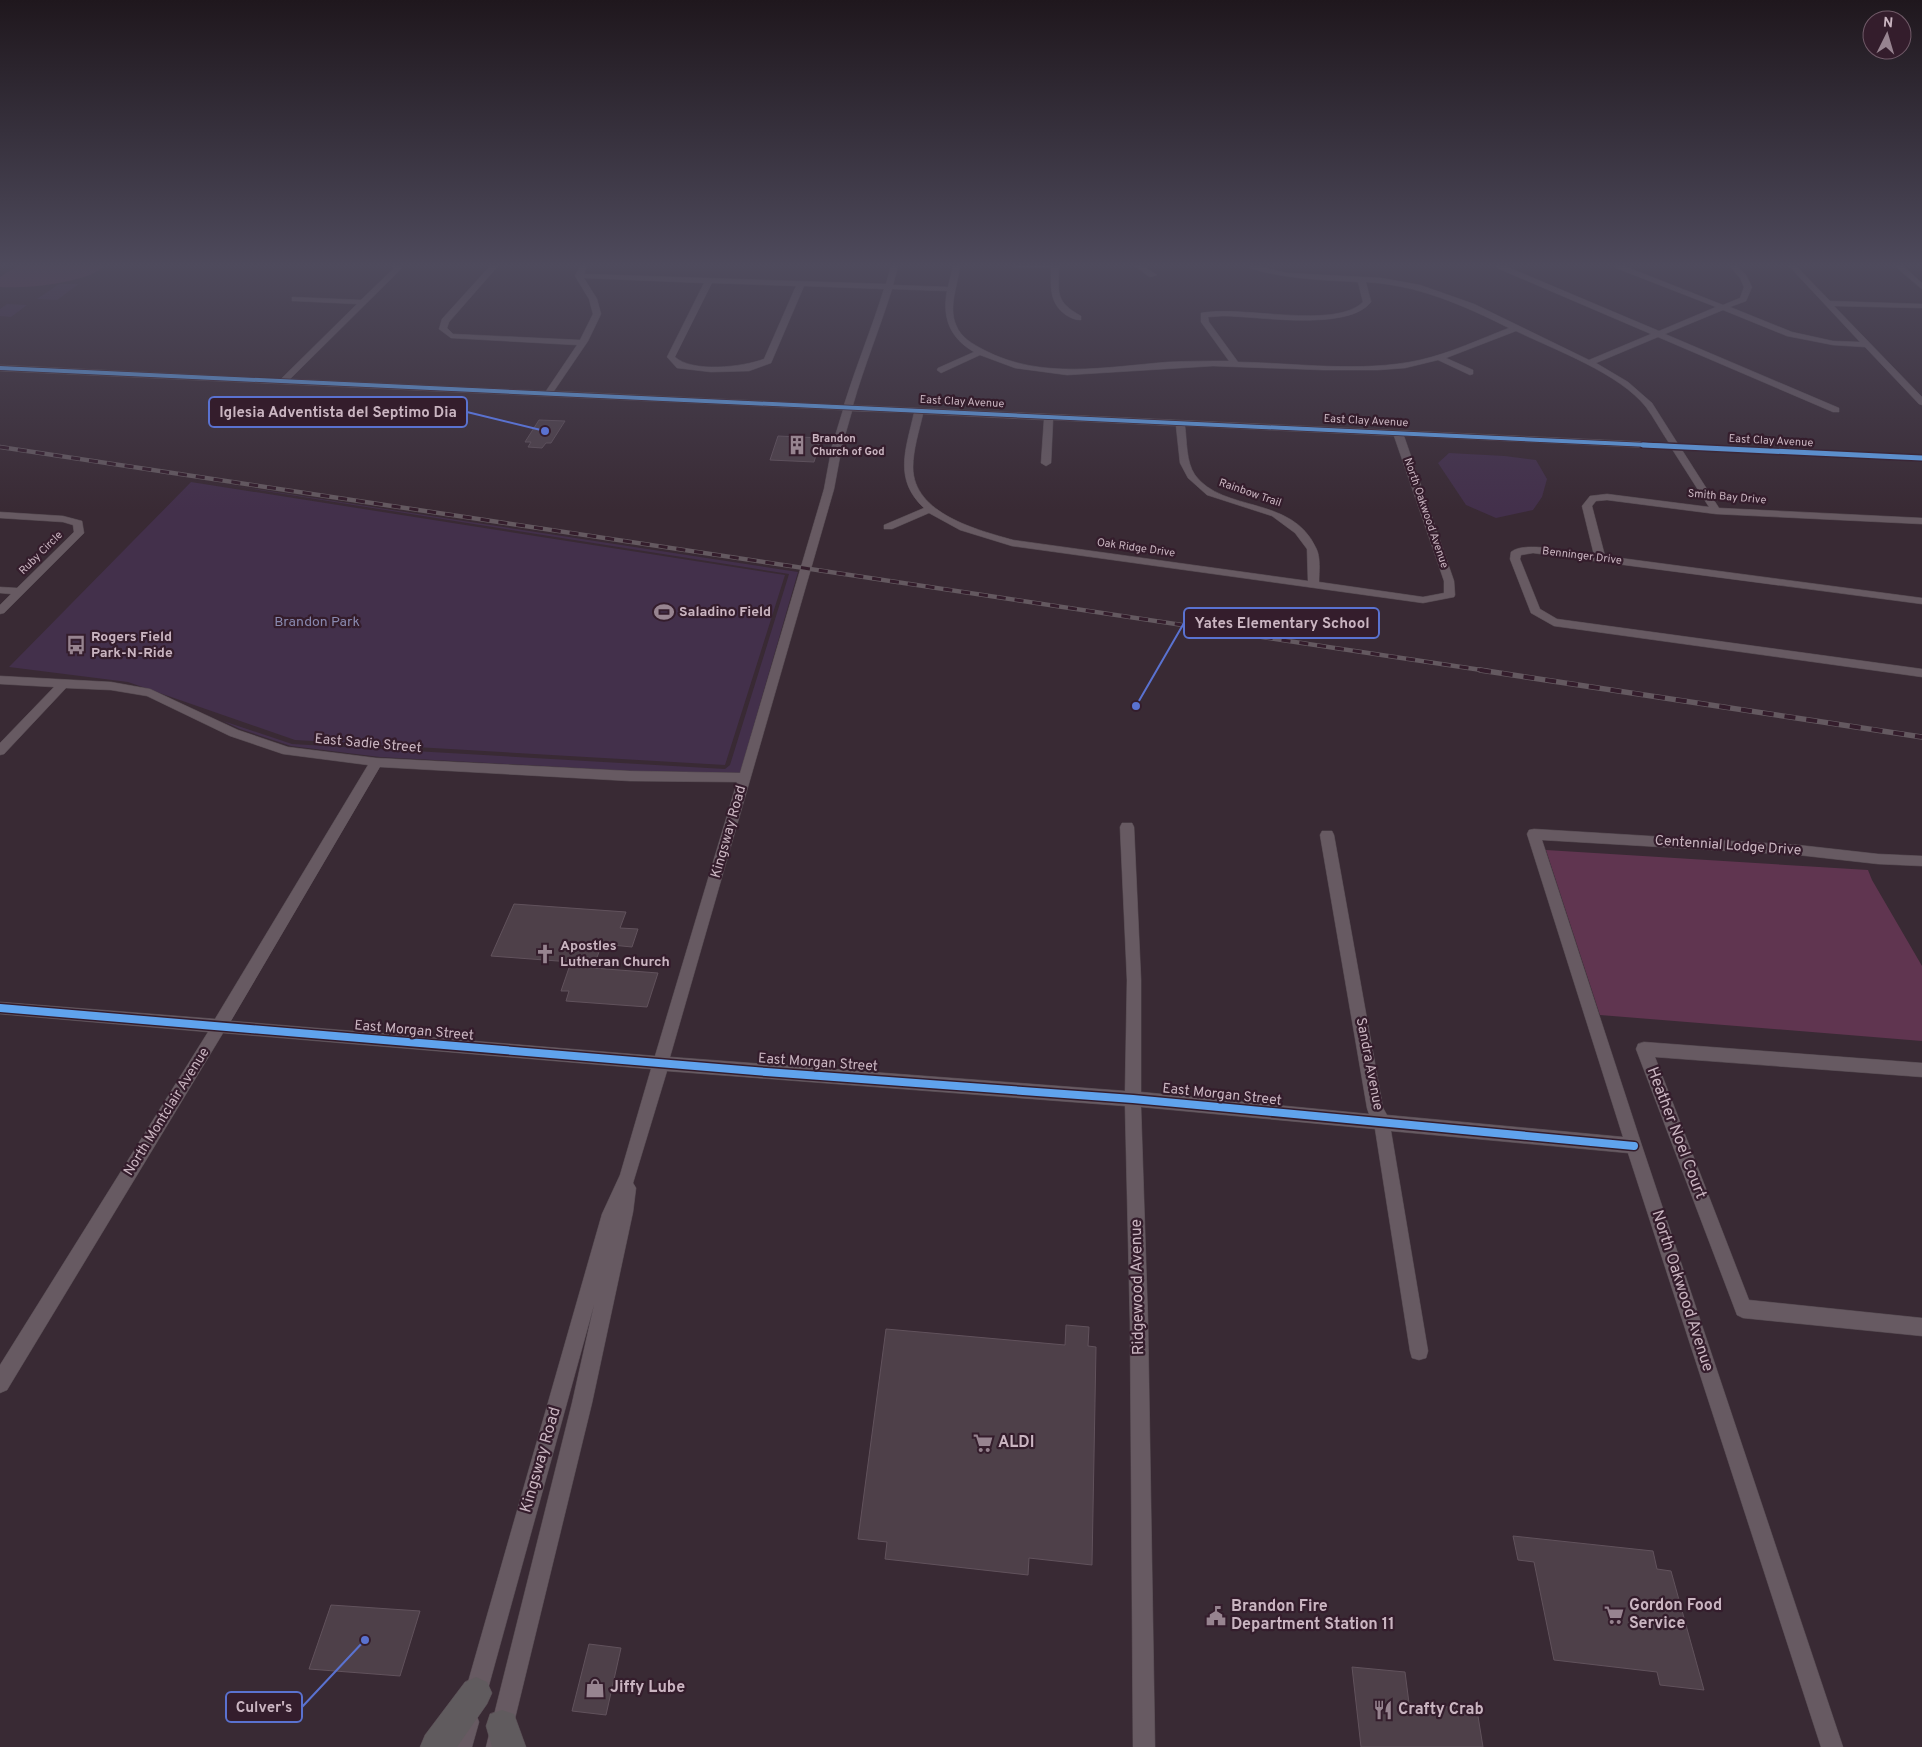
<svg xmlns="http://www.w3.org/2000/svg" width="1922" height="1747" viewBox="0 0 1922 1747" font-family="Overpass,sans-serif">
<rect width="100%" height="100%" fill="#392a34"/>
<path fill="#43304b" d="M59,284h20l-22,16 -20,-1z
M7,304l20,1 -16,12 -11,-1v-7z
M1449,453l56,3 31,4 11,19 -5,18 -9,13 -37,8 -30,-13 -28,-42z
M196,480l602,92 -58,201 -108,-2 -252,-14 -89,-11 -51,-17 -17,-8 69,23 433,25 5,-4 59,-191z
M191,482l594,93 -60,190 -430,-25 -167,-58 -119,-15z"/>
<path fill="#603550" d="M17,266h87c-16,17 -80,23 -104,21v-10z
M1546,850l322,20 4,10 50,86v75l-322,-26z"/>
<path fill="#4e4049" stroke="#61525c" d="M539,420l26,1 -14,22h-5l-4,5 -14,-1 3,-5h-6z
M778,436l43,2 -7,24 -44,-2z
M514,904l112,8 -6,16 18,1 -6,18 -30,-3 -9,24 65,5 -11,34 -81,-6 3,-10h-8l10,-29 -80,-6z
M1066,1325l23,2 -1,19 8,1 -4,218 -63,-7 -1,17 -143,-16 2,-17 -29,-3 28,-210 179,16z
M1513,1536l140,15 4,18 14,2 33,119 -44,-5 -3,-13 -103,-12 -20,-98 -16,-2z
M331,1605l89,6 -20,65 -91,-7z
M589,1644l32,4 -15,67 -34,-4z
M1352,1667l53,5 4,31 68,7 6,37h-122z"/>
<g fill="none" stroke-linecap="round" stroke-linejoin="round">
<defs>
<path id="minor" d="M393,266h7l2,2 -112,111 256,12 31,-46 -126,-7 -12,-9 3,-10 48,-53h8l-49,56 -2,6 6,6 127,6 13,-26 -4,-15 -14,-23 5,-10h7l-3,8 302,10 5,-18h7l-5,19 55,2 5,-21h7c-2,19 -12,40 -4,59 5,13 17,19 28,25 57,30 122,17 184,12 20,-1 41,-1 61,-1l-28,-39v-9c41,-8 134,17 162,-11l-5,-20c-37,-2 -73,-3 -109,-14v-2h9l29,7 94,5 39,7 54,19 115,56 62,-26 -154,-66v-2h8l154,65 57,-24 -100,-39v-2h8l99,39 17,-7 4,-11 -4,-9 -11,-12h8l9,9 6,12 -6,14 -16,6 62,25 41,9 27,1 -71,-76h7l34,35 92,3v4l-88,-2 88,91v8l-3,-1 -54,-57 -32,-2 -46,-9 -64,-26 -58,24 174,74v4h-6l-175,-75 -62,26 32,19 24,21 26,41 244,11v6l-240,-11 37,58 203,10v6l-206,-10 -109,-14 -11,1 -4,5 13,50 317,42v6l-389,-51 -12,2 -1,4 20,50 17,10 365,50v8l-368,-51 -23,-13 -21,-54 1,-7c13,-12 65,1 83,3l-12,-49 8,-10 17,-2 102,13 -37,-58 -268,-13 50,145 1,14 -1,2 -31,6 -411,-57 -52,-16 -31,-17 -37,16h-8v-4l40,-17c-31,-29 -18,-59 -10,-95l-62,-2 -10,35 -8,43 -164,568 455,34 2,-111 -7,-153 2,-4h10l2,4 7,153v112l228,22 -2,-6 -47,-273 2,-4h10l2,4 49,273 4,7 236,22 -96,-303 2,-4 5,-1 264,16 80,9 44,2v10l-44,-2 -80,-9 -256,-15 100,306 201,601h-22l-193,-594 -237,-22 37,220 -2,7 -7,2 -7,-2 -2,-7 -35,-222 -234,-22 7,216 7,424h-22l-3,-424 -5,-217 -458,-35 -34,112 3,5 -3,24 -41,191 -84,344h-22l86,-344 22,-98 -108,391 -3,8 -8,3 -8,-3 -3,-8 138,-482 18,-39 31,-106 -428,-36 -216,357 -7,3v-28l208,-333 -208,-18v-12l215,17 153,-254 -85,-11 -53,-18 -83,-40 -36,-6 -45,-2 -62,66 -4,1v-12l54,-56 -54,-3v-8l111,6 39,7 88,41 50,17 88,11 254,13 110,2 84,-284 8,-43 11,-36 -843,-39v-6l281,14 76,-75 -62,-3h-3v-4l69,3 33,-32zM584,278l120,5 -37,74 10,11 34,4 38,-1 22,-8 33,-77 80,3c-12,39 -28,77 -40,116l-290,-14 34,-50 13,-27 -4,-15zM1366,282c52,3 97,23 143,46 -29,11 -58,25 -89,32 -59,13 -123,3 -182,2l-29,-40 -1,-5 14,-1c36,0 126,16 149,-14zM712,283l84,3 -32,73c-21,8 -72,14 -89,-2zM892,289l55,2c-5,27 3,47 27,61l-36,16 -1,2 4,3 39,-18 35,13 52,7 146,-9 110,4h55l27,-2 33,-8 32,15 3,-1v-4l-27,-12 70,-27c39,19 103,42 130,76 8,11 15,24 23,36l-816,-38c11,-39 27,-77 39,-116zM923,414l121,6 -3,43 5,3 5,-3 2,-43 123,6 4,37 8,15 19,17 65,21 23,17 12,16 1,32 -295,-41c-35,-10 -100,-26 -100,-73 0,-17 6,-36 10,-53zM1185,426l209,10 50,145v12l-21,4 -104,-15c0,-10 2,-25 -3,-34 -24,-53 -93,-35 -121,-73 -9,-13 -8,-34 -10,-49zM380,767l250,14 107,1 -82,274 -424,-35z
M1014,266h46l-1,2c-1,26 -3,34 22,48v4c-6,0 -10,-2 -15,-5 -17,-12 -15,-28 -15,-47h-33z
M1135,266h8l14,9 -7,2z
M1895,266h8l19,17v6z
M0,512l63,4 19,5 2,12 -80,80 -4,1v-9l11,-11 -11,-1v-6l17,1 57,-56 -1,-7 -10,-3 -63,-4z
M1644,1042l278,21v14l-267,-20 94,243 173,18v18l-179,-18 -6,-3 -101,-266 2,-5z
M468,1711l8,3 3,8 -7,25h-22l10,-33z"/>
<path id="highway" d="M476,1677l11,5 5,11 -5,11 -30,43h-37l5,-12 40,-53z
M502,1710l12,4 12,33h-34l-6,-21 4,-12z"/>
</defs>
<use href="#minor" stroke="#53484f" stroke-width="1"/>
<use href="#highway" stroke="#554750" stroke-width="1"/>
<use href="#minor" fill="#675a62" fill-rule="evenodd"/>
<use href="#highway" fill="#605b5e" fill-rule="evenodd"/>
<defs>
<path id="rail-far1" d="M0,447l1488,224"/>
<path id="rail" d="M1480,670l442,67"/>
</defs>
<use href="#rail-far1" stroke="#645960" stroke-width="4.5"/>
<use href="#rail" stroke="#645960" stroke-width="5.5"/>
<use href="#rail-far1" stroke="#341d2c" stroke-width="3" stroke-dasharray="9" stroke-linecap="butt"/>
<use href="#rail" stroke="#341d2c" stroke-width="4" stroke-dasharray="11" stroke-linecap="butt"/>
<defs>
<path id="cycleway-far2" d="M0,368l1670,78"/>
<path id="cycleway-far1" d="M1643,445l279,13"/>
<path id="cycleway" d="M0,1008l766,64 367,27 501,47"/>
</defs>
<use href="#cycleway-far2" stroke="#341d2c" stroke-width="5.5"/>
<use href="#cycleway-far1" stroke="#341d2c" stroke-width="8"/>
<use href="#cycleway" stroke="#341d2c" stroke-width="11"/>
<use href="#cycleway-far2" stroke="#60a3ed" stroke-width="4"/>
<use href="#cycleway-far1" stroke="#60a3ed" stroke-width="5"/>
<use href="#cycleway" stroke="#60a3ed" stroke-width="8"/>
</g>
<linearGradient id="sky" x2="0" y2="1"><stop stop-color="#1f171d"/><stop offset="0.52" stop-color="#4e4a5c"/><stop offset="1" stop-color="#4e4a5c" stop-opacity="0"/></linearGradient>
<rect width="1922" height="510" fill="url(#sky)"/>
<defs>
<symbol id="building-bare" viewBox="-9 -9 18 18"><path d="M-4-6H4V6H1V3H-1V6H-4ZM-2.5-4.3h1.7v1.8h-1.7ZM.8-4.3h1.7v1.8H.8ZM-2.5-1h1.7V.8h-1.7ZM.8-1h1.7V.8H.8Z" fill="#978490" stroke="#341d2c" stroke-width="2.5" paint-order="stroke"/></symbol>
<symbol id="stadium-bare" viewBox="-9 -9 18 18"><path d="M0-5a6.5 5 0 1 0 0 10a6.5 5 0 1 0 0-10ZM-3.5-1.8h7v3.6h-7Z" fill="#978490" stroke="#341d2c" stroke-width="2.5" paint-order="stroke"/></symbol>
<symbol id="bus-bare" viewBox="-9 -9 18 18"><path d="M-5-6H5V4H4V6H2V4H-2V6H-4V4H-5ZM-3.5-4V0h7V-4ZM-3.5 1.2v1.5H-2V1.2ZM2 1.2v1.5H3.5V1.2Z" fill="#978490" stroke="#341d2c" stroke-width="2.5" paint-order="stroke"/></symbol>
<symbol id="church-bare" viewBox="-9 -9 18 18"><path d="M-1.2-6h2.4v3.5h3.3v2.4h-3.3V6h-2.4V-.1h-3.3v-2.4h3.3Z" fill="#978490" stroke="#341d2c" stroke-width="2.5" paint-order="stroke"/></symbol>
<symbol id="supermarket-bare" viewBox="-9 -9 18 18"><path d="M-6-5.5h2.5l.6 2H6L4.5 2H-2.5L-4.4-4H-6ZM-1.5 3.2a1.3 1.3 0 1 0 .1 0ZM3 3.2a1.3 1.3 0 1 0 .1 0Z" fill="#978490" stroke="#341d2c" stroke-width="2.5" paint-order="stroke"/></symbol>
<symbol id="civic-bare" viewBox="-9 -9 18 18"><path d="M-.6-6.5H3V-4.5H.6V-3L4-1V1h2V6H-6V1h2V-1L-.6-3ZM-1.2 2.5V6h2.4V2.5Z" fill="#978490" stroke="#341d2c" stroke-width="2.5" paint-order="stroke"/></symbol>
<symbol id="shop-bare" viewBox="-9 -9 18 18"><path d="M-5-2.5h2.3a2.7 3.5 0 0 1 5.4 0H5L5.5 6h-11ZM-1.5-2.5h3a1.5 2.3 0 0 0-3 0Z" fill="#978490" stroke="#341d2c" stroke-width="2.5" paint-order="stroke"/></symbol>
<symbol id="restaurant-bare" viewBox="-9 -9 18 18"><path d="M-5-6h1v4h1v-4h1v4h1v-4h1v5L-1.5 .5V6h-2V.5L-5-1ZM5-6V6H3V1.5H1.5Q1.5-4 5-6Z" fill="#978490" stroke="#341d2c" stroke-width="2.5" paint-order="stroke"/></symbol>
</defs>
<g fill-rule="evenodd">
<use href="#building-bare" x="783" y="431" width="28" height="28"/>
<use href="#stadium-bare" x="650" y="598" width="28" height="28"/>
<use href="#bus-bare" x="62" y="631" width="28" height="28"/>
<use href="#church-bare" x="531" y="940" width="28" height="28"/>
<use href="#supermarket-bare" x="969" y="1429" width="28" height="28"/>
<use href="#supermarket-bare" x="1600" y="1601" width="28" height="28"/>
<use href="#civic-bare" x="1202" y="1602" width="28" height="28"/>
<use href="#shop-bare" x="581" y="1674" width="28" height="28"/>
<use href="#restaurant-bare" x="1369" y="1696" width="28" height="28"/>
</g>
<g text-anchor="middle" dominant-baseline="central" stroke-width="4.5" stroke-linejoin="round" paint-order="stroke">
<g font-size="11" fill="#cab5c1" stroke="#341d2c">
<text transform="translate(962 402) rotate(3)">East Clay Avenue</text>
<text transform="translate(1366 421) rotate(3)">East Clay Avenue</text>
<text transform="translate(1771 441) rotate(3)">East Clay Avenue</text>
<text transform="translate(1250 493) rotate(19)">Rainbow Trail</text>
<text transform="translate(1727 497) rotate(5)">Smith Bay Drive</text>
<text transform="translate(1426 513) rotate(71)">North Oakwood Avenue</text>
<text transform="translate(1136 548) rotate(8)">Oak Ridge Drive</text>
<text transform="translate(41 553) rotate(-45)">Ruby Circle</text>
<text transform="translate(1582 556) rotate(7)">Benninger Drive</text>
</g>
<g font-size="11" font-weight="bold" fill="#cab5c1" stroke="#341d2c" text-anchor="start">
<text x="812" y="439">Brandon<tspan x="812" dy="13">Church of God</tspan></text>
</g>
<g font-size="14" font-weight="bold" fill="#cab5c1" stroke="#341d2c" text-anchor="start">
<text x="679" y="612">Saladino Field</text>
<text x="91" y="637">Rogers Field<tspan x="91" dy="16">Park-N-Ride</tspan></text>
<text x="560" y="946">Apostles<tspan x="560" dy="16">Lutheran Church</tspan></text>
</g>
<g font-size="14" fill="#8989af" stroke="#341d2c">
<text x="317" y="622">Brandon Park</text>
</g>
<g font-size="14" fill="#cab5c1" stroke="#341d2c">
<text transform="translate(368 744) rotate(5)">East Sadie Street</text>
<text transform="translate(729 832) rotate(-74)">Kingsway Road</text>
<text transform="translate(1728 846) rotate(4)">Centennial Lodge Drive</text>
<text transform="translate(414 1031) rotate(5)">East Morgan Street</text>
<text transform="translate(818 1063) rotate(4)">East Morgan Street</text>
<text transform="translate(1369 1064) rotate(79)">Sandra Avenue</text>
<text transform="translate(1222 1095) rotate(6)">East Morgan Street</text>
<text transform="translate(167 1112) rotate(-58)">North Montclair Avenue</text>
</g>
<g font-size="16" fill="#cab5c1" stroke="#341d2c">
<text transform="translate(1676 1133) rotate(69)">Heather Noel Court</text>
<text transform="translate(1138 1287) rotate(-91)">Ridgewood Avenue</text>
<text transform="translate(1682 1291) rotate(72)">North Oakwood Avenue</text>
<text transform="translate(541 1460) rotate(-74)">Kingsway Road</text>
</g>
<g font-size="16" font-weight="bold" fill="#cab5c1" stroke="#341d2c" text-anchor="start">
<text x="998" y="1443">ALDI</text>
<text x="1629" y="1606">Gordon Food<tspan x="1629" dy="18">Service</tspan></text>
<text x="1231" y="1607">Brandon Fire<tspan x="1231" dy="18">Department Station 11</tspan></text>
<text x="610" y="1688">Jiffy Lube</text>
<text x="1398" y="1710">Crafty Crab</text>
</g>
</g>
<path fill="none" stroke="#5a72d0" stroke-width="2" d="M545 431L467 412M1136 706L1184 623M365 1640L302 1707"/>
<g fill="#5a72d0" stroke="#341d2c" stroke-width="2">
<circle cx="545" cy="431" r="5"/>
<circle cx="1136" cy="706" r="5"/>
<circle cx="365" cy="1640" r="5"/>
</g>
<g fill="#341d2c" stroke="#5a72d0" stroke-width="2">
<rect x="209" y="397" width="258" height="30" rx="5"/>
<rect x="1184" y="608" width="195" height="30" rx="5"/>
<rect x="226" y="1692" width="76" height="30" rx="5"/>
</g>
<g font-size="15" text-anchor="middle" font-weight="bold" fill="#cab5c1">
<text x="338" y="417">Iglesia Adventista del Septimo Dia</text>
<text x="1282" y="628">Yates Elementary School</text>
<text x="264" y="1712">Culver's</text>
</g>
<g transform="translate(1887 35) rotate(5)"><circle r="24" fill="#341d2c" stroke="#705a68"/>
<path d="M0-4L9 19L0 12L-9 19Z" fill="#978490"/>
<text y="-8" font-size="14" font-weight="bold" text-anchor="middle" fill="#cab5c1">N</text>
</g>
</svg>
